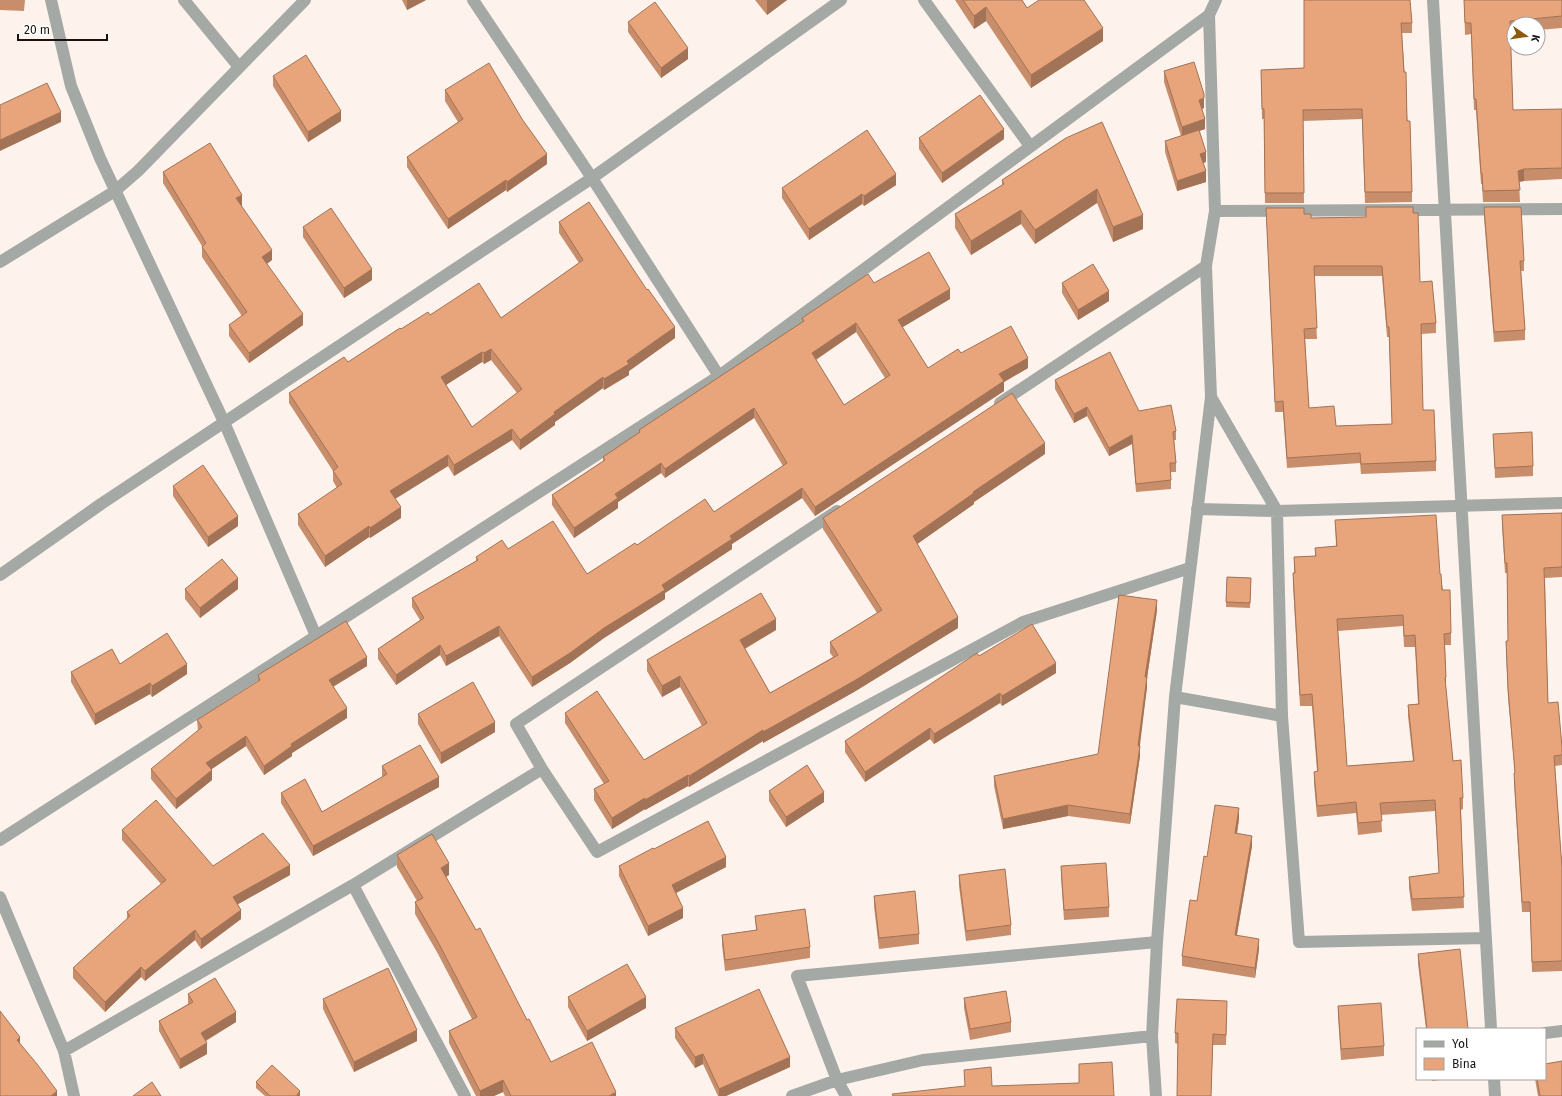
<svg xmlns="http://www.w3.org/2000/svg" width="1562" height="1096" viewBox="0 0 1562 1096" font-family="'Fira Sans',sans-serif">
<rect width="100%" height="100%" fill="#fef3ec"/>
<g fill="none" stroke-linecap="round" stroke-linejoin="round">
<path stroke="#a4a9a5" stroke-width="12" d="M51,0l20,86 29,72 124,264 92,214
M184,0l55,67
M473,0l119,178 127,198
M924,0l106,146
M1433,0l58,1029
M1215,211l347,-2
M0,262l115,-71 23,-20 167,-171
M1211,397l66,114 5,205 17,226 187,-4
M1000,403l206,-137
M1197,509l80,2 285,-8
M837,511l-321,213 26,45 55,83 426,-230 167,-54
M0,575l101,-71 491,-326 249,-178
M1175,697l107,19
M353,885l112,211
M0,897l64,154 10,45
M1545,1033l17,-2
M64,1051l289,-166 189,-116
M1494,1079l1,17
M792,1096l45,-16 86,-20 229,-24
M846,1096l-9,-16 -40,-104 360,-34
M1156,1096l-4,-60 5,-94 18,-245 36,-300 -5,-131 9,-55 -6,-196"/>
<path stroke="#a4a9a5" stroke-width="12" d="M0,840l719,-464 490,-361 7,-15"/>
</g>
<path fill="#c88d6a" fill-rule="evenodd" d="M0,0h25l-1,11 -24,-1z
M402,0h24l-19,10z
M755,0h32l-20,15z
M955,0h67l5,8 76,33 -72,47 -45,-67 -12,8z
M1304,0l108,23v10h-10l10,159v10l-47,1 -3,-84 -59,2 1,82h-39l-1,-84h-2l-1,-49 43,-2z
M1464,0h98v28l-24,2v-6h-24v8h-4l3,78 49,-1v70l-38,2 -5,1 1,20h-37l-1,-18h-1l-5,-74h-2l-3,-76 -6,1z
M628,22l60,37 -27,19 -33,-46z
M1164,71l40,37 -2,1 3,20 -6,2 7,31 -3,1 3,19 -29,9 -12,-39v-11l16,-5 -17,-54z
M273,76l68,45 -33,21 -35,-56z
M445,90l102,74 -40,28 -1,-2 -58,39 -41,-62v-10l51,-35 -13,-21z
M919,138l85,1 -62,44 -23,-34z
M1066,138l77,91 -30,13 -16,-39 -62,41 -14,-20 -50,31 -16,-27v-14l47,-29v-5z
M163,172l79,33h-1l31,55 -5,4 36,61 -54,38 -20,-27v-11l13,-9 -40,-59v-11l-39,-63z
M896,185l-32,21 -2,-2 -53,36 -27,-42v-10z
M1484,207l40,54v10h-3l4,59v10l-31,2 -10,-125z
M1266,208l38,6 7,4 55,-1 47,-4 7,69 16,41v10l-15,1 2,76 13,51v10l-75,3 -1,-11 -73,5 -4,-56h-8zM1314,276h68l5,61h2l3,87 -56,2 -27,-18 -4,-69h12z
M559,222l116,116 -46,33v4l-25,15 -1,-2 -48,34v3l-35,25 -8,-10 -58,36 -6,-10 -53,33 6,19 -31,20 -1,-1 -44,30 -27,-42v-11l39,-26 -4,-7v-10l-44,-68v-10l59,-31 53,-33 29,-14 71,3 78,-55 -20,-30zM491,360l26,33 -45,34 -26,-42 36,-23 2,2z
M303,227l69,53 -28,18 -41,-61z
M874,283l76,16 -48,28 26,41 33,-15 67,15 -24,14v9l-189,125 -13,-18 -70,46v5l-67,44v6l-61,39 -34,25 -38,24 -33,-51 -53,30 -6,-11 -44,30 -18,-26v-10l42,-29 -8,-13v-9l64,-37v-4l32,-8 79,25 50,-29 77,-33 69,-46 -29,-48 -89,60 -4,-5 -43,29v6l-44,30 -22,-33v-10l51,-34v-4l36,-25v-2l163,-108v-4zM856,332l29,46 -41,27 -28,-45z
M1062,283l47,18 -31,19 -16,-27z
M1055,380l84,31 37,20v9h-2l2,23v9h-5v17l-35,3 -4,-48 -23,12 -22,-40 -13,7 -19,-34z
M1493,434l40,32v10l-38,2z
M1045,454l-71,48v2l-57,40 41,84 -104,64 -91,51v-2l-74,46 -1,-1 -43,24v-1l-33,20 -18,-29v-11l10,-5 -39,-61v-10l79,47 58,-34 -22,-39 -18,10 -15,-26v-11l129,-30 -31,19 25,44 63,-36 -3,-4v-11l47,-29 -54,-84v-11z
M173,486l65,40 -30,21 -35,-51z
M1562,513v64l-17,1 3,125 14,44v18l-7,1 7,102v103l-30,1 -2,-60h-8l-8,-129 1,-10 -7,-75 -2,-47v-10h2l-1,-68h-2l-3,-48v-10z
M1335,520l105,54 11,59v12h-6l1,32v12l7,72 10,37v11l-2,1 3,98 -52,3 -3,-23v-11l30,-4 -4,-62 -54,4 1,17 -24,3 -2,-22 -39,4 -3,-34v-11l3,-1 -5,-65h-12l-7,-121v-12h1v-16l21,-1v-8l21,-2zM1403,626l1,21h11l3,57 -10,1v11l5,45 -66,5 -9,-135z
M1227,577l24,1 -1,30 -24,-1z
M185,589h53l-38,29 -15,-19z
M1157,610l-10,68v9l-8,59 1,10 -10,68 -62,-8 -65,13 -9,-43v-10l104,-22z
M979,656l77,17 -54,33 -2,-3 -66,41 -4,-5 -65,43 -20,-30v-11z
M120,664l67,10 -35,23 -2,-3 -55,31 -24,-43v-10z
M367,666l-34,21 14,31 -55,35v3l-28,19 -18,-29 -35,23 1,11 -36,29 -25,-30v-10l47,-38 -1,-11 61,-38v-7z
M418,714l77,18 -54,32 -23,-40z
M382,766l57,21 -126,69 -32,-53v-10l41,19 60,-35z
M769,791l55,11 -38,25 -17,-26z
M1239,819l-2,15 15,12 -15,89 22,14 -4,29 -73,-12v-10l15,-55 10,-44z
M122,830l91,36 77,9 -52,29 3,15 -40,30 -6,-9 -50,41 -4,-4 -36,35 -32,-34v-10l54,-49v-7l34,-28 -39,-44z
M654,849l72,18 -50,26 7,25 -35,18 -29,-60v-10z
M397,855l52,20 -3,2 105,185 65,34h-111l-2,-4 -9,4h-18l-27,-53v-12l23,-12 -34,-65 -23,-40v-12l2,-1 -20,-34z
M1061,866l48,41v10l-45,3 -3,-43z
M959,875l52,50v10l-45,6 -7,-55z
M874,896l45,38v10l-40,5 -5,-43z
M755,916l55,31v11l-85,13 -3,-26v-10l34,-5z
M1418,954l50,75h-42l-8,-65z
M188,994l48,28 -30,19 1,13 -27,15 -21,-38v-10l29,-17z
M568,997l78,11 -59,33 -19,-34z
M964,998l47,24v10l-41,8 -6,-32z
M323,999l94,42 -63,31 -31,-63z
M1338,1006l46,40v10l-43,4 -3,-44z
M1227,1011l-1,34h-13l-2,51h-34l1,-52 -3,-1v-10z
M675,1028l115,39 -64,29h-8l-15,-32 -8,4 -20,-30z
M1432,1079h17l-17,2z
M1535,1079h10l17,17h-24z
M256,1082l44,14h-35l-9,-8z"/>
<path fill="#a27356" d="M407,0h19l-19,10z
M767,0h20l-20,15z
M986,7v14l-12,8v-13z
M1103,28v13l-72,47v-13z
M688,48v11l-27,19v-10z
M1204,98v10l-5,2v-10z
M341,111v10l-33,21v-10z
M61,112v10l-61,29v-11z
M1205,119v10l-23,8v-10z
M1004,129v10l-62,44v-10z
M1206,152v10l-6,2v-10z
M547,154v10l-40,28v-10z
M1524,169v12l-6,1v-11z
M1206,171v11l-29,9v-10z
M896,174v11l-32,21v-10z
M506,180v10l-58,39v-10z
M1097,189v14l-62,41v-14z
M862,194v10l-53,36v-11z
M242,195v10l-6,4v-11z
M1021,210v14l-50,31v-14z
M1143,215v14l-30,13v-15z
M272,250v10l-10,7v-10z
M372,269v11l-28,18v-10z
M950,289v10l-52,31v-10z
M1109,291v10l-31,19v-10z
M303,314v11l-54,38v-10z
M856,323v9l-44,30v-9z
M675,327v11l-46,33v4l-25,15v-11l23,-18z
M491,349v11l-7,4v-11z
M482,352v10l-41,26v-11z
M1028,358v10l-24,14v9l-189,125v-9l184,-133z
M603,377v11l-48,34v3l-35,25v-10l34,-28z
M1087,407v9l-13,7v-9z
M754,408v10l-89,60v-9z
M512,429v11l-58,36v-11z
M1132,435v9l-23,12v-8z
M1045,443v11l-71,48v2l-61,43v-11l60,-44z
M448,455v11l-58,36v-11z
M661,463v10l-43,29v6l-44,30v-10l41,-34z
M802,488v10l-70,46v5l-67,44v6l-61,39 -34,25 -38,24v-10l198,-141z
M401,507v11l-31,20v-10z
M238,516v10l-30,21v-10z
M369,526v11l-44,30v-11z
M238,578v11l-38,29v-10z
M1157,600v10l-10,68v9l-8,66 1,-7v10l-10,68v-10l15,-137z
M958,617v11l-104,64 -91,51v-11z
M776,619v11l-36,21v-11z
M499,626v10l-53,30v-10z
M440,645v10l-44,30v-10z
M367,657v9l-38,23v-9z
M1056,663v10l-54,33v-10z
M187,664v10l-35,23v-11z
M680,676v11l-18,10v-11z
M150,683v11l-55,31v-11z
M1000,693v10l-66,41v-10z
M347,708v10l-55,35v3l-28,19v-9l27,-22z
M495,722v10l-54,32v-11z
M930,728v11l-65,43v-10z
M763,730v11l-74,46v-11z
M246,736v10l-40,27v-10z
M212,770v10l-36,29v-10z
M688,775v11l-43,24v-10z
M439,777v10l-126,69v-10z
M824,792v10l-38,25v-10z
M645,798v11l-33,20v-11z
M1068,805v11l-65,13v-10z
M1239,808v11l-4,25v-11z
M1252,836v10l-17,99v-10z
M726,857v10l-54,28v-10z
M449,863v12l-8,5v-12z
M290,865v10l-57,32v-10z
M683,908v10l-35,18v-10z
M241,910v9l-40,30v-10z
M195,930v10l-50,41v-10z
M1259,939v10l-4,29v-10z
M141,967v10l-36,35v-10z
M646,997v11l-59,33v-10z
M236,1012v10l-35,21v-10z
M417,1030v11l-63,31v-10z
M20,1037v10l-3,-7z
M207,1043v11l-27,15v-10z
M703,1054v10l-8,4v-11z
M790,1057v10l-64,29h-7v-7z
M503,1080v12l-9,4h-14v-5z
M57,1091v5h-6z
M300,1091v5h-4z
M616,1092v4h-7z"/>
<path fill="#e8a47b" stroke="#a27356" fill-rule="evenodd" d="M963,0h59l5,8 12,-8h45l19,28 -72,47 -45,-68 -12,9z
M1304,0h106l2,23h-11l3,49h2l1,49h3l2,71h-47l-3,-83 -59,1 1,83h-39l-1,-84h-2l-1,-39 43,-2z
M1464,0h98v16l-52,5 3,89 49,-1v59l-38,1 -6,2 2,19 -37,1 -1,-18h-1l-5,-74h-2l-3,-76h-6z
M655,2l33,46 -27,20 -33,-46z
M306,55l35,56 -33,21 -35,-56z
M1194,62l10,32v4l-5,2 6,19 -23,8 -18,-56z
M489,63l33,56 25,35 -40,28 -1,-2 -58,39 -41,-62 56,-38 -18,-29z
M47,83l14,29 -61,28v-35z
M980,95l24,34 -62,44 -23,-35z
M1102,122l41,93 -30,12 -16,-38 -62,41 -14,-20 -50,31 -16,-27 49,-30 -2,-4 64,-42z
M867,130l29,44 -32,22 -2,-2 -53,35 -27,-41z
M1199,130l7,22 -6,2 6,17 -29,10 -12,-40z
M210,143l32,52 -6,3 36,52 -10,7 41,57 -54,39 -20,-28 18,-13 -45,-65 4,-4 -43,-71z
M589,202l58,88 1,-1 27,38 -48,34 2,3 -25,15 -1,-2 -49,35 1,2 -35,26 -8,-11 -58,36 -6,-10 -58,36 11,16 -31,21 -1,-2 -44,30 -27,-42 44,-30 -9,-13 5,-4 -49,-74 55,-36 4,5 52,-34 1,1 27,-17 2,3 49,-32 22,35 82,-58 -24,-38zM491,349l31,40 -50,38 -31,-50 41,-25 2,1z
M1366,207h47v6h5l2,69 12,-1 4,42 -15,1 2,86h11l2,51 -75,3 -1,-11 -73,5 -4,-57 -8,1 -9,-194h38v6h7v4l55,-1zM1314,266h68l5,61h2l3,97 -56,2 -2,-20 -25,2 -5,-79 13,-1z
M1484,207h37l3,54h-4l5,69 -31,2z
M331,208l41,61 -28,19 -41,-61z
M929,252l21,37 -52,31 30,48 30,-19 3,4 50,-27 17,32 -29,16 5,7 -189,126 -13,-19 -72,48 2,3 -70,46 3,5 -61,38 -34,25 -38,24 -33,-51 -53,30 -6,-11 -44,30 -18,-26 46,-31 -12,-20 66,-38 -2,-3 26,-17 6,9 45,-28 34,53 48,-31 2,2 68,-46 9,13 73,-49 -33,-55 -89,61 -4,-6 -46,31 3,4 -44,30 -22,-33 53,-35 -2,-3 37,-25 -1,-2 165,-109 -2,-3 66,-44 6,9zM856,323l34,52 -46,30 -32,-52z
M1093,264l16,27 -31,19 -16,-27z
M1110,352l29,59 32,-6 5,26 -3,1 3,31h-6l1,17 -35,4 -4,-49 -23,13 -22,-41 -13,7 -19,-34z
M1012,393l33,50 -72,49 1,1 -61,43 45,81 -104,64 -91,51v-2l-74,46 -1,-1 -43,25v-2l-33,20 -18,-29 15,-8 -44,-68 32,-22 47,69 63,-37 -27,-47 -18,10 -15,-26 114,-67 15,26 -36,21 30,53 68,-38 -8,-13 52,-32 -59,-92z
M1532,432l1,34 -38,2 -2,-34z
M203,465l35,51 -30,21 -35,-51z
M1562,513v54l-18,1 4,135 10,-1 4,45v8l-8,1 8,112v93l-30,1 -2,-60h-8l-8,-129h1l-7,-85 -2,-47h2l-1,-78h-2l-3,-48z
M1436,515l4,59h1l1,16h8l1,43 -7,1 2,43 -1,1 8,83 8,-1 2,38h-3l4,99 -52,2 -3,-22 30,-4 -4,-73 -55,3 2,18 -24,2 -2,-21 -39,4 -3,-34 4,-1 -6,-77 -12,1 -7,-122h2l-1,-16 22,-1 -1,-8 22,-2 -2,-26zM1403,615l1,21 11,-1 4,69 -11,1 6,56 -67,5 -10,-147z
M222,559l16,19 -38,30 -15,-19z
M1227,577l24,1 -1,25 -24,-1z
M1119,595l38,5 -12,77h2l-9,69h2l-10,68 -62,-9 -65,14 -9,-43 104,-22z
M346,621l21,36 -38,23 18,28 -56,36 1,2 -28,20 -18,-30 -40,27 6,7 -36,29 -25,-30 51,-42 -5,-7 63,-40 -2,-5z
M1032,624l24,39 -54,33 -2,-3 -66,41 -4,-6 -65,44 -20,-31 132,-88 2,3z
M167,633l20,31 -35,22 -2,-3 -55,31 -24,-42 41,-23 8,15z
M473,682l22,40 -54,31 -23,-39z
M420,745l19,32 -126,69 -32,-53 24,-14 17,33 65,-38 -5,-8z
M807,765l17,27 -38,25 -17,-26z
M156,800l57,66 50,-33 27,32 -57,32 8,13 -40,29 -6,-9 -50,41 -4,-4 -36,35 -32,-34 57,-52 -3,-4 39,-32 -44,-50z
M1215,805l24,3 -4,25 17,3 -17,99 24,4 -4,29 -73,-12 8,-56 7,1 7,-45 3,1z
M708,821l18,36 -54,28 11,23 -35,18 -29,-60 34,-18 1,1z
M432,834l17,29 -8,5 35,62 4,-2 47,92 2,-1 22,43 41,-20 24,50 -7,4h-98l-8,-16 -23,11 -31,-60 28,-14 -39,-75 -23,-40 8,-4 -26,-43z
M1106,863l3,44 -45,3 -3,-44z
M1005,869l6,56 -45,6 -7,-56z
M915,891l4,43 -40,4 -5,-42z
M805,909l5,38 -85,13 -3,-25 35,-5 -2,-14z
M1460,949l8,80h-41l-9,-75z
M627,964l19,33 -59,34 -19,-34z
M388,968l29,62 -63,32 -31,-63z
M215,978l21,34 -35,21 6,10 -27,16 -21,-38 34,-19 -5,-8z
M759,989l31,68 -71,32 -16,-35 -8,3 -20,-29z
M1006,991l5,31 -41,7 -6,-31z
M1177,999l50,2 -1,34 -13,-1 -2,62h-34l1,-63h-3z
M1381,1003l3,43 -43,3 -3,-43z
M0,1011l20,26 -3,3 20,24 20,27 -6,5h-51z
M1562,1061v35h-22l-3,-17h8v-15z
M1112,1062l2,34h-221l-1,-2 73,-8 -1,-16 27,-3 1,19 87,-3v-19z
M272,1065l28,26 -4,5h-26l-14,-14z
M152,1082l9,14h-28z"/>
<rect x="1416" y="1028" width="130" height="52" fill="#ffffff" stroke="#a3a19f"/>
<rect x="1424" y="1041" width="20" height="6" fill="#a4a9a5" stroke="#a3a19f"/>
<text x="1452" y="1048" font-size="12" fill="#181310">Yol</text>
<rect x="1424" y="1058" width="20" height="12" fill="#e8a47b" stroke="#a3a19f"/>
<text x="1452" y="1068" font-size="12" fill="#181310">Bina</text>
<g transform="translate(1526 36) rotate(103)"><circle r="19" fill="#ffffff" stroke="#a3a19f"/>
<path d="M0-3L7 15L0 10L-7 15Z" fill="#8e580c"/>
<text y="-6" font-size="11" font-weight="bold" text-anchor="middle" fill="#181310">K</text>
</g>
<path d="M18 34v6h89v-6" fill="none" stroke="#181310" stroke-width="2"/>
<text x="24" y="34" font-size="12" fill="#181310" stroke="#ffffff" stroke-width="3" paint-order="stroke">20 m</text>
</svg>
